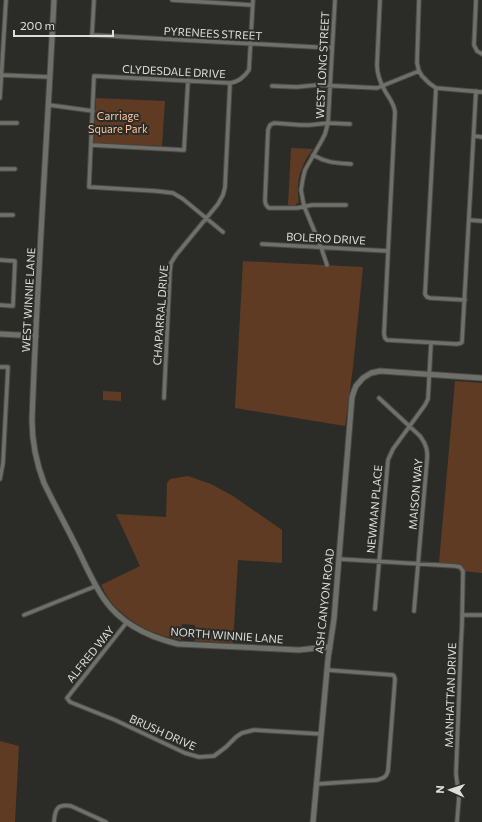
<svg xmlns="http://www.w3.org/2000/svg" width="482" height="822" viewBox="0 0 482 822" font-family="Commissioner,sans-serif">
<rect width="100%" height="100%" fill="#2b2c27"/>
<path fill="#5f3b23" d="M96,98l69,3 -3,45 -68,-3z
M291,148l22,1c-12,15 -18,34 -14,53l-1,1 -2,1v2l-8,-1z
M243,261l120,6 -10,100 -8,59 -110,-18z
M455,381l27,2v190l-19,-2 -3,-4 -21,-4z
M103,391l18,1v9l-18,-1z
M188,476l23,8 22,12 49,34v33l-44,-3 -5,83 -38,-2v-16l-13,-1 -1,16c-23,-5 -41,-11 -59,-27 -5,-4 -10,-9 -13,-14 -3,-4 -5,-9 -8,-14l39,-19 -24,-52 50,3 1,-34 3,-4z
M0,741l19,5 -4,76h-15z"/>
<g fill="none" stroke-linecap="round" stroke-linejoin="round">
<defs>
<path id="street" d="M94,0l-2,35 240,13
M172,0l80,5
M380,0l-3,65c0,10 3,17 8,26 4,7 9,12 10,21l-11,222 1,4 2,2 70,4 4,-1 1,-1 14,-251
M419,0l-2,63 2,8 3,5 7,7 7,5 46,4
M476,0l-2,45 3,6 5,3
M1,75l49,2
M272,86l25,1 20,-2 60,3 42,-17
M436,88l-11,206 2,3 3,1 35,2
M0,98l6,-98
M49,105l44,6
M0,123h17
M474,136l8,1
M91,145l93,5 4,-70
M313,155c14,8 23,8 38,9
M0,169h15
M346,205h-34l-15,3h-28c-3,-2 -4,-4 -4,-8l3,-70 2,-5 4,-2 27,2h9l18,-2 22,1
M0,215h13
M469,220l13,1
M223,232l-40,-33 -10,-6 -17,-2 -67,-4 5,-111 136,7c9,-1 14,-6 19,-13l4,-70
M262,244l126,7
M0,260l15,1 -2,45 -13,-1
M327,265l-6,-18 -17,-41 -3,-16 2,-12 2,-8 17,-30 3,-6 3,-11 7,-123
M0,367h8l-5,96 -3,16
M164,398l6,-127 1,-8 5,-8 42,-51 5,-9 2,-8 5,-104
M379,398l41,38c6,8 8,14 7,24l-13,151
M339,559l116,7 5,1 3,4 -1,54 -1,18 -5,131 3,23 -2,25
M375,609l13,-149 5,-11 32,-44 3,-6 3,-56
M24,615l72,-29
M462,615h20
M127,622l-60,76 3,4 45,18 70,33 14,4 15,-1 12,-9 10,-10 6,-4 12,-3 67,4
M317,784l60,-4c6,-2 9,-2 11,-9l7,-92 -1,-3 -1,-1 -66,-5
M54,822c1,-13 3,-18 17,-16l35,16"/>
<path id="secondary" d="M54,0c-7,140 -17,280 -22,420 0,22 4,42 12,63 12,25 25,48 37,73 7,15 14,30 23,43 17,25 45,38 74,45l121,6 27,-3 4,1
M0,334l36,2
M313,822l15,-163 6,-40 18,-222 2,-6 2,-5 7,-8 8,-5 9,-2 102,7"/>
</defs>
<use href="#street" stroke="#484945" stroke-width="5.5"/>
<use href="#secondary" stroke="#484945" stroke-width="7"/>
<use href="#street" stroke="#70706b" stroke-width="3.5"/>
<use href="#secondary" stroke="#70706b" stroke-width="5"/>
</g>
<g text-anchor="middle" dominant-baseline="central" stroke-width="4" stroke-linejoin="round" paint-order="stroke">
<g font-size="11" fill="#dddedb" stroke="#2b2c27">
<text transform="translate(213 33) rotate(3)">PYRENEES STREET</text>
<text transform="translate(322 65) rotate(-87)">WEST LONG STREET</text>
<text transform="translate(174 71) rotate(3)">CLYDESDALE DRIVE</text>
<text transform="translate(326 238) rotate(3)">BOLERO DRIVE</text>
<text transform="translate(28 300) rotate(-87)">WEST WINNIE LANE</text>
<text transform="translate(160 315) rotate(-86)">CHAPARRAL DRIVE</text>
<text transform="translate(415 494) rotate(-85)">MAISON WAY</text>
<text transform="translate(374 509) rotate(-85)">NEWMAN PLACE</text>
<text transform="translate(324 601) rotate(-84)">ASH CANYON ROAD</text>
<text transform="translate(227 635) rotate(4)">NORTH WINNIE LANE</text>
<text transform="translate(90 654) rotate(-51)">ALFRED WAY</text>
<text transform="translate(450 695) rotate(-88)">MANHATTAN DRIVE</text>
<text transform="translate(163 732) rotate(24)">BRUSH DRIVE</text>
</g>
<g font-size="11" fill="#ffc49d" stroke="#2b2c27">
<text x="118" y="115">Carriage<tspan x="118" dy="13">Square Park</tspan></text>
</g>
</g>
<g transform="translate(450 790) rotate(273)" stroke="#2b2c27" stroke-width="3" paint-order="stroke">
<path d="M0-3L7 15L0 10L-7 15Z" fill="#dddedb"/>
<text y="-6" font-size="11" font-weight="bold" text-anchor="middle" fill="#dddedb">N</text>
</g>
<path d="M14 30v6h99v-6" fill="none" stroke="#dddedb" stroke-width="2"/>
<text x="20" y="30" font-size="12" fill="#dddedb" stroke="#2b2c27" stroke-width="3" paint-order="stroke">200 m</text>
</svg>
